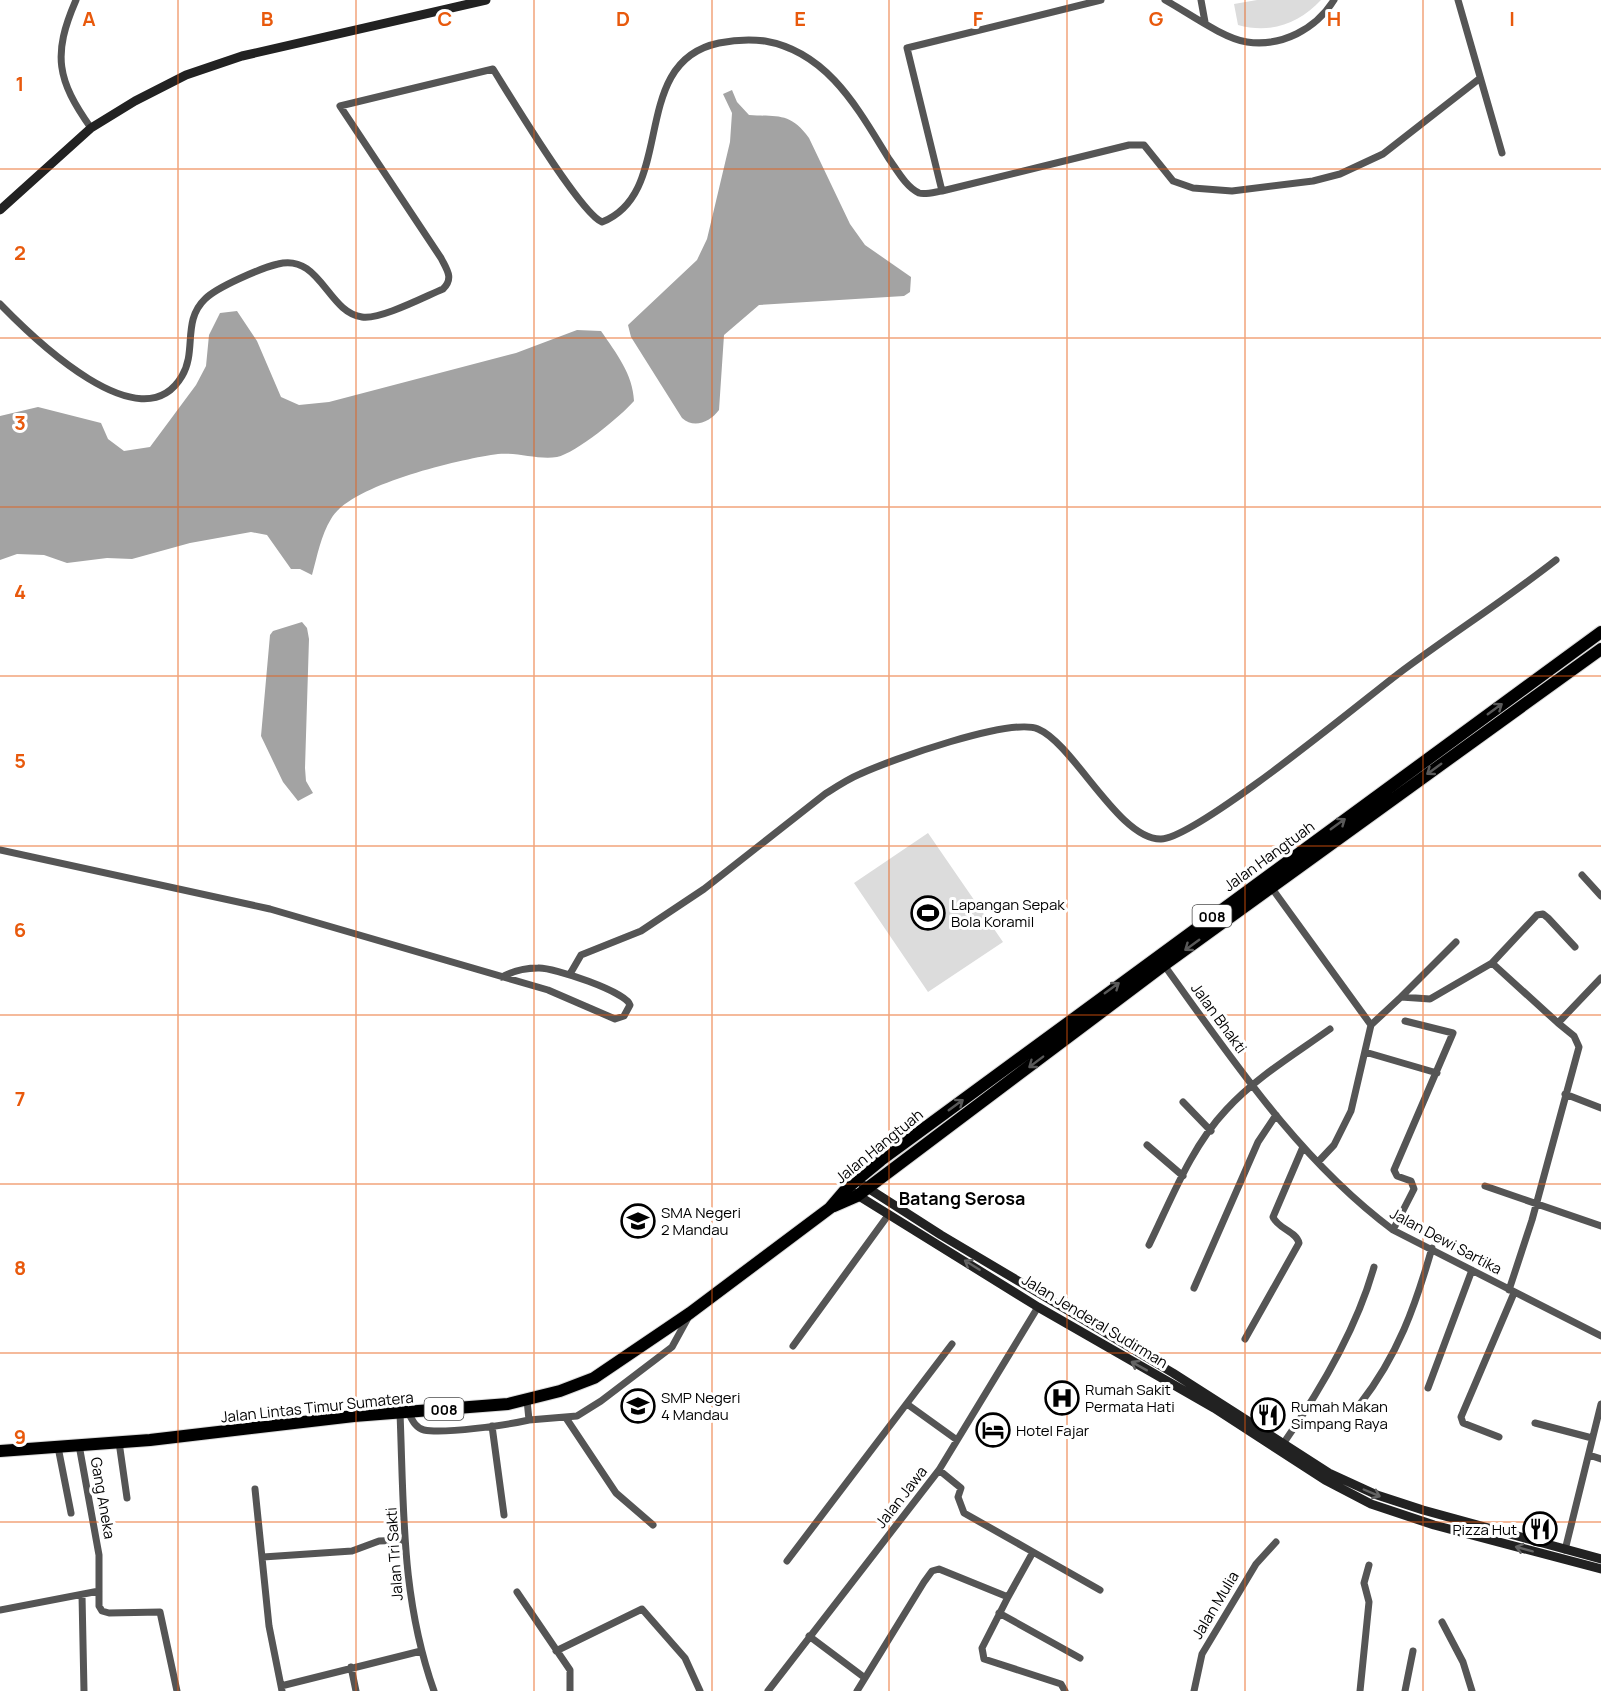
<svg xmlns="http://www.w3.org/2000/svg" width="1601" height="1691" viewBox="0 0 1601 1691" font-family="Manrope,sans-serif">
<rect width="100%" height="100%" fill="#fff"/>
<path fill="#dcdcdc" d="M1257,0h64c-22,24 -51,34 -83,25l-4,-21z
M928,833l75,109 -75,50 -74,-109z"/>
<path fill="#a3a3a3" d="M732,90l5,12 12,13c29,2 41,-3 60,23l41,86 15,21 46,32 -1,15 -6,4 -145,9 -35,30 -5,75c-9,12 -25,19 -37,8l-51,-81 -3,-12 69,-65 10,-21 23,-97 2,-29 -9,-19z
M237,311l20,30 24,56 18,8 30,-3 187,-49 61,-23 24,1c15,22 32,43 33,70 -13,15 -58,52 -77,56 -19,3 -40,-5 -59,-3 -38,5 -149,31 -167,65 -10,16 -14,38 -19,56l-12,-6h-9l-24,-34 -16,-3 -61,11 -58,16 -25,-1 -40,5 -23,-8 -27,-1 -17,6v-144l38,-9 63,16 7,16 16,12 26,-4 46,-62 10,-19 3,-31 11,-22z
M302,622l5,6 2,11 -4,129 1,13 7,12 -15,8 -15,-19 -22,-46 9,-101 3,-4z"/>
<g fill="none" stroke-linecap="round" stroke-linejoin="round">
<defs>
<path id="highway" d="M834,1206l23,-10 307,-231 437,-316
M0,1451l150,-11 204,-24 154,-12 52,-13 34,-13 96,-65 140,-105 18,-21 33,-27 720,-528"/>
</defs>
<use href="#highway" stroke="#dbdbdb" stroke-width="14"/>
<path stroke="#555" stroke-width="7" d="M76,0c-24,55 -19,80 15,128
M1101,0l-194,48 35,143 187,-46h15l29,36 20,7 39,3 81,-10 27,-7 43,-20 96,-75
M1165,0c22,12 59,39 82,42 35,5 69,-13 87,-42
M1201,0l4,22
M1458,0l44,153
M0,304c33,34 142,141 182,72 15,-25 0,-55 23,-77 12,-12 56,-31 73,-35 42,-11 50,49 84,53 18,3 62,-20 81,-28 11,-11 4,-19 -2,-31l-101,-152 153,-37c17,27 87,144 109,153 76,-30 25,-160 117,-179 15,-3 31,-4 46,-2 63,11 93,68 124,118 8,11 17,28 30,34 6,2 16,-1 23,-2
M0,850l270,59 278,81 67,29 9,-3 6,-11c-3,-13 -77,-38 -92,-37 -13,0 -25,3 -36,9
M1582,875l19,21
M1271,887l100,138
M1164,965c68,94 135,195 229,265l208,106
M570,974l11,-19 60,-24 63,-42 121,-95c11,-7 23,-15 35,-20 30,-14 151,-57 178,-45 36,15 81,111 123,110 36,-1 199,-136 237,-165 52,-39 107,-74 158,-114
M1401,997l55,-55
M1558,1023l-66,-60 45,-48 6,-1 5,4 27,29
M1365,1052l72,21
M1565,1094l36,14
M1183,1102l28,29
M1147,1145l36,31
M1318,1162l16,-17 17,-34 20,-86 30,-28 29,2 62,-36
M1485,1186l116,40
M1393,1230l21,-41 -3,-8 -14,-5 -3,-6 59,-137 -48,-12
M1149,1245c22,-45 42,-98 77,-135 29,-32 69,-56 104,-81
M1194,1288l64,-146 18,-27
M1509,1290l23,-70 47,-173 -5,-11 -16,-13 43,-45
M1245,1339l54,-96c-3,-12 -21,-14 -26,-26l30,-70
M793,1346l96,-132
M1428,1388l44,-118
M527,1400l2,20 48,-4 24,-15 71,-54 17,-31
M907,1404l50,36
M1360,1404c38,-49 55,-97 72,-156
M408,1412c4,7 7,16 16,18 20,4 83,-5 105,-10
M400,1413c4,97 1,185 34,278
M566,1418l50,75 37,32
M1535,1423l57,15
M492,1426l12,89
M1499,1437l-36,-14 -2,-6 53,-124
M119,1442l8,56
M1283,1444c37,-53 73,-113 91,-177
M79,1445l20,110v51l3,5 7,2 51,-1 17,79
M58,1447l13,66
M1589,1455l12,4
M939,1470l22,18 -3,9 6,16 69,39
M255,1489l14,137 13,65
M1565,1550l36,-146
M263,1557l89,-6 27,-10 26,-1
M787,1561l165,-217
M517,1592l53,78v21
M82,1595l2,96
M1008,1597l25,-45 67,38
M0,1610l99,-19
M999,1613l81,45
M1442,1622l21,40 9,29
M809,1636l56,42
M556,1651l86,-42 43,49 15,33
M351,1667l5,24
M281,1686l140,-35
M768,1691l171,-221 99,-163
M857,1691l67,-109 8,-11 7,-2 69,28 -26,51 2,11 77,25 4,7
M1194,1691l8,-37 54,-90 20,-22
M1360,1691l9,-89 -5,-19 5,-18
M1405,1691l8,-40"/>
<path stroke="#222" stroke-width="9" d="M0,210l91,-82 44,-27 51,-26 56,-19 244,-56
M863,1185l78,50 232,138 156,100 48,22 46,15 178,49
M854,1193l184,114 176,101 111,72 46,24 63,21 167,44"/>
<use href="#highway" stroke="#000" stroke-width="12"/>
</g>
<defs><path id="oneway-shaft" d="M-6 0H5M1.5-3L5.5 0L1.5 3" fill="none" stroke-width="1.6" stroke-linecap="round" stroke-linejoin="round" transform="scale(1.5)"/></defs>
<g stroke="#595959">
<use href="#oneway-shaft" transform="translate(1495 709) rotate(-36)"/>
<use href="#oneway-shaft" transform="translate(1434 769) rotate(144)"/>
<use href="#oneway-shaft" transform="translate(1338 824) rotate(-36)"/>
<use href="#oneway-shaft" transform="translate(1192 945) rotate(144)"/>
<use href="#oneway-shaft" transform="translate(1112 988) rotate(-36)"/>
<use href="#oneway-shaft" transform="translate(1036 1062) rotate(143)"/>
<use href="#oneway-shaft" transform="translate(956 1105) rotate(-36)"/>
</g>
<g stroke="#646464">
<use href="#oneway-shaft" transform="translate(972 1265) rotate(-148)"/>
<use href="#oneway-shaft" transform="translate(1139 1366) rotate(-151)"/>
<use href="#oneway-shaft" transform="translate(1372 1493) rotate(23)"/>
<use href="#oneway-shaft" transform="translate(1524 1549) rotate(-165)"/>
</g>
<path fill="none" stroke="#e8590c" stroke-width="1.5" stroke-opacity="0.55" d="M178,0v1691M356,0v1691M534,0v1691M712,0v1691M889,0v1691M1067,0v1691M1245,0v1691M1423,0v1691M0,169h1601M0,338h1601M0,507h1601M0,676h1601M0,846h1601M0,1015h1601M0,1184h1601M0,1353h1601M0,1522h1601"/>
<defs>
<symbol id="stadium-ring" viewBox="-11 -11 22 22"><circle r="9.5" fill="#fff" stroke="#000" stroke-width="1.5"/><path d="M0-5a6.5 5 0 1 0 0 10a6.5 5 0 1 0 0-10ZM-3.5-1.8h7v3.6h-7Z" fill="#000"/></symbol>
<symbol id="school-ring" viewBox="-11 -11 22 22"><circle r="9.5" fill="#fff" stroke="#000" stroke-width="1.5"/><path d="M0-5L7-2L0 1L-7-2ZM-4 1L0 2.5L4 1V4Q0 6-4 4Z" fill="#000"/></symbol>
<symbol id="hospital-ring" viewBox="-11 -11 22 22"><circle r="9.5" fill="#fff" stroke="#000" stroke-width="1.5"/><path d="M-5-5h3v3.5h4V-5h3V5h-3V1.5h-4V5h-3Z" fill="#000"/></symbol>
<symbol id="restaurant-ring" viewBox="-11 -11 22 22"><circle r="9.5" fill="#fff" stroke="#000" stroke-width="1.5"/><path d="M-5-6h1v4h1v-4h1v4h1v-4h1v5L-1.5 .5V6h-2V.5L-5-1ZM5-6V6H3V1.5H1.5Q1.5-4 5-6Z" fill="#000"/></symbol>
<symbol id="hotel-ring" viewBox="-11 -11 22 22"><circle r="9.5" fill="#fff" stroke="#000" stroke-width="1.5"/><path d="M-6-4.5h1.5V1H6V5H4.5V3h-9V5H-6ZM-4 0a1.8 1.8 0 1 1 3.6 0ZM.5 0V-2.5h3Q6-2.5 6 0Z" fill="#000"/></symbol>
</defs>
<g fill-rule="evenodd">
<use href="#stadium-ring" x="909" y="894" width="38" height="38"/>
<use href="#school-ring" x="619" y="1202" width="38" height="38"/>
<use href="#hospital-ring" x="1043" y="1379" width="38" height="38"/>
<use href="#school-ring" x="619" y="1387" width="38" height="38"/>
<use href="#restaurant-ring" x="1249" y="1396" width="38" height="38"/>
<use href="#hotel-ring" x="974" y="1411" width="38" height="38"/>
<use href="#restaurant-ring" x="1521" y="1510" width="38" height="38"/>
</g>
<g text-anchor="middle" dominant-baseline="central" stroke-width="6" stroke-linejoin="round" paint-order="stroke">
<g fill="#fff" stroke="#4c4c4c" stroke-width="1.5">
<rect x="1192.5" y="905" width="39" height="22" rx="4.5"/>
<rect x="424.5" y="1398" width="39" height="22" rx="4.5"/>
</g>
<g font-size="14" font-weight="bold" fill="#000">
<text x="1212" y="916">008</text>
<text x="444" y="1409">008</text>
</g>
<g font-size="15" fill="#000" stroke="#fff">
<text transform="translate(1269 856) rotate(-36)">Jalan Hangtuah</text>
<text transform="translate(1219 1018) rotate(54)">Jalan Bhakti</text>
<text transform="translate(879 1146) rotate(-39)">Jalan Hangtuah</text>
<text transform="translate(1446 1241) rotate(28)">Jalan Dewi Sartika</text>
<text transform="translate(1095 1321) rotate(31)">Jalan Jenderal Sudirman</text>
<text transform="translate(317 1407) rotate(-6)">Jalan Lintas Timur Sumatera</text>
<text transform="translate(901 1497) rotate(-52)">Jalan Jawa</text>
<text transform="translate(103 1498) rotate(80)">Gang Aneka</text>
<text transform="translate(394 1554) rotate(-94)">Jalan Tri Sakti</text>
<text transform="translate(1215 1605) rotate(-59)">Jalan Mulia</text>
</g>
<g font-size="15" fill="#000" stroke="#fff" text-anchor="start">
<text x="951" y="904">Lapangan Sepak<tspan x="951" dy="17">Bola Koramil</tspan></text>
<text x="661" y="1212">SMA Negeri<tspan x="661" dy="17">2 Mandau</tspan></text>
<text x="1085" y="1389">Rumah Sakit<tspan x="1085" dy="17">Permata Hati</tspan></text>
<text x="661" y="1397">SMP Negeri<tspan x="661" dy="17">4 Mandau</tspan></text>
<text x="1291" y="1406">Rumah Makan<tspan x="1291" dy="17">Simpang Raya</tspan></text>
<text x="1016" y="1430">Hotel Fajar</text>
<text x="1517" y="1529" text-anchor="end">Pizza Hut</text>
</g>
<g font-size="18" font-weight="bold" fill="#000" stroke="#fff">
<text x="962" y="1198">Batang Serosa</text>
</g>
</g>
<g font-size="20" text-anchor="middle" font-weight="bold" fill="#e8590c" stroke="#fff" stroke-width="6" stroke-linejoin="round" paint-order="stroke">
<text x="89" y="26">A</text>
<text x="267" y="26">B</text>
<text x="445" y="26">C</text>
<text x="623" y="26">D</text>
<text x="800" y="26">E</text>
<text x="978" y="26">F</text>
<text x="1156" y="26">G</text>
<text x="1334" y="26">H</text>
<text x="1512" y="26">I</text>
<text x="20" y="91">1</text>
<text x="20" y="260">2</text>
<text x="20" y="430">3</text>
<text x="20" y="599">4</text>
<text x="20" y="768">5</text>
<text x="20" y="937">6</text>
<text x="20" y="1106">7</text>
<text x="20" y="1275">8</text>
<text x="20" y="1444">9</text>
</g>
</svg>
